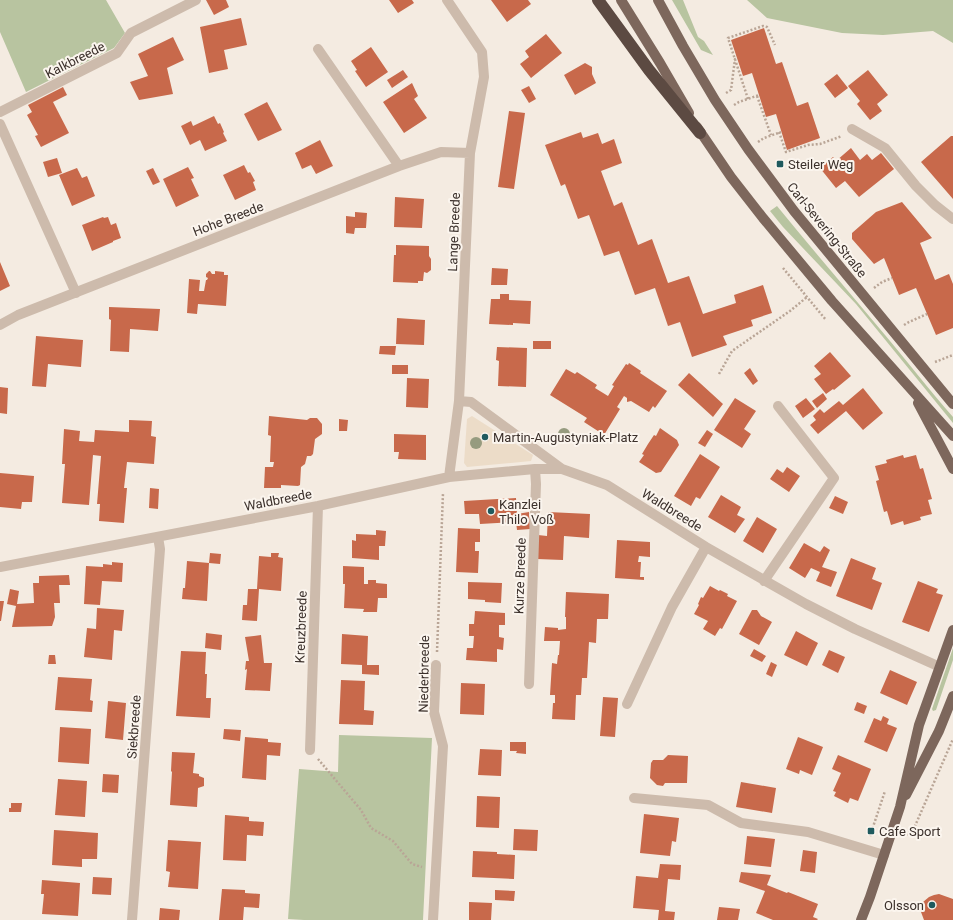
<svg xmlns="http://www.w3.org/2000/svg" width="953" height="920" viewBox="0 0 953 920" font-family="Roboto,sans-serif">
<rect width="100%" height="100%" fill="#f4ebe1"/>
<path fill="#b8c4a0" d="M0,0h106l19,33 -11,15 -88,44 -26,-60z
M672,0h11l15,37 6,4 9,14 -12,-5z
M747,0h206v43l-20,-12 -50,4 -41,-2 -75,-15z
M777,206c35,43 72,86 108,129 23,27 44,55 68,82v6l-97,-119 -73,-77 -13,-16z
M953,648v12l-17,50 -3,1 -1,-2z
M339,735l93,3 -9,182h-119l-16,-1 11,-150 39,3z"/>
<path fill="#ecdcc8" d="M472,416l61,39 -2,6 -64,6 -3,-4 3,-44z"/>
<path fill="#c8694b" d="M206,0h20l3,7 -15,8z
M389,0h23l2,3 -16,10z
M491,0h37l3,4 -24,18z
M241,18l6,27 -23,5 4,19 -19,4 -9,-46z
M764,28l12,36 6,-2 15,44 11,-4 12,36 -33,12 -11,-36 -10,3 -14,-44 -9,3 -12,-36z
M546,34l16,19 -31,25 -11,-14 9,-7 -4,-6z
M173,37l11,23 -17,8 6,26 -34,6 -9,-18 18,-6 -10,-22z
M371,47l17,25 -22,15 -11,-16 2,-1 -6,-9z
M585,63l7,4v7l4,9 -21,12 -11,-20z
M403,70l5,7 -16,11 -5,-8z
M868,70l20,25 -11,9 5,7 -12,9 -13,-16 3,-3 -12,-15z
M837,74l11,14 -13,10 -11,-14z
M412,83l6,13 -4,3 13,19 -23,15 -21,-31z
M529,86l7,13 -7,4 -8,-13z
M63,87l4,8 -14,7 16,31 -28,14 -6,-11 3,-1 -11,-20 5,-3 -4,-7z
M267,102l15,28 -24,11 -14,-27z
M509,111l16,2 -11,76 -16,-2z
M214,116l4,8 2,-1 4,9 -1,1 4,8 -22,10 -5,-11 -10,5 -9,-19 10,-5 2,5z
M581,132l2,6 15,-5 4,11 12,-5 8,24 -21,8 13,35 8,-4 16,43 14,-6 16,44 21,-7 14,38 33,-11 -2,-8 29,-10 9,28 -21,7 2,6 -30,10 4,9 -35,12 -12,-35 -12,4 -13,-38 -20,7 -16,-44 -15,5 -15,-41 -11,4 -13,-35 -4,2 -16,-41z
M951,136h2v63l-32,-37z
M320,140l13,26 -17,8 -5,-9 -9,4 -7,-16z
M851,148l9,12 7,-6 5,6 9,-7 13,16 -35,28 -14,-16 -9,7 -16,-20 13,-11 3,4z
M57,158l5,15 -14,4 -5,-15z
M244,165l4,8 2,-1 5,9 -2,1 3,8 -21,10 -12,-25z
M188,167l6,11 -3,1 8,17 -23,11 -13,-28z
M77,168l5,10 5,-2 8,20 -23,10 -13,-31z
M153,168l7,14 -7,3 -7,-14z
M395,197l29,2 -2,29 -28,-1z
M902,202l30,36 -12,5 15,37 14,-6 4,10v44l-17,7 -20,-47 -17,7 -15,-37 -10,6 -22,-25v-6l24,-21z
M355,212l12,1 -1,15h-11l-1,6 -8,-1v-17l9,1z
M103,217l1,1 4,-1 3,8 5,-2 5,15 -8,3v1l-21,9 -10,-26z
M396,245l33,1v10l2,3v11l-4,3 -3,-1 -1,9h-5v2l-25,-1 1,-27h2z
M0,262l10,24 -10,5z
M492,268l16,1 -1,16h-16z
M209,271h1l2,3h3v-3l9,1v3h4l-2,31 -28,-2 -1,10 -10,-1 2,-34 11,1 -1,11h5l2,-11h1l1,-2 -2,-1v-3z
M500,294h9v6l22,1 -1,23 -17,-1v2l-24,-1 2,-25h9z
M109,307l51,2 -2,22 -28,-2 -1,23 -19,-1 1,-31 -2,-1z
M397,318l28,2 -1,25 -28,-1z
M36,336l47,4 -2,27 -33,-3 -2,23 -14,-1z
M533,341h18v8h-18z
M380,346h16l-1,9 -16,-1z
M497,347l30,1 -1,39 -28,-1 1,-25 -3,-1z
M830,352l21,24 -17,14 -1,-1 -7,5 -12,-15 7,-5 -7,-8z
M629,363l12,8 -1,2 27,18 -12,17 -2,-2 -4,6 -18,-11 -4,1v-4l-3,-2 -7,11 3,2 -16,26 -20,-13 3,-4 -37,-23 16,-26 9,5 2,-2 20,13 -2,3 13,8 6,-10 -2,-1 14,-21 2,1z
M392,365h16v9h-16z
M750,368l8,13 -5,4 -9,-12z
M689,373l34,31 -10,13 -35,-32z
M407,378l22,1 -1,29 -22,-1z
M0,387l8,1 -1,26 -7,-1z
M863,388l20,25 -20,17 -17,-19 -28,23 -8,-9 6,-5 -3,-4 7,-7 4,4 15,-12 4,4z
M823,393l4,6 -10,9 -5,-7z
M735,398l21,13 -12,18 7,5 -9,14 -28,-18z
M806,398l9,11 -12,9 -8,-12z
M269,416l38,4 3,-2h7l5,6v10l-7,5 -2,15 -2,2h-4l-2,8 -4,3 -1,18 -2,1 -17,-1v3h-17l1,-21h8l1,-5h-4l1,-26 -3,-1z
M339,419l9,1 -1,11h-8z
M129,420l23,1 -1,15 5,1 -2,27 -27,-2 -3,26h3l-3,35 -25,-2 1,-17h-3l4,-48 -8,-1 -4,50 -27,-2 3,-39h-3l2,-35 16,2 -1,10 15,1 1,-12 34,2z
M660,428l17,12 2,5 -18,27 -5,1 -17,-11 5,-7 -2,-1 6,-10 6,-9 2,1z
M707,430l6,4 -8,13 -7,-4z
M394,434l32,1v25l-28,-1 1,-7h-5z
M700,454l20,13 -20,32 -4,-2 -5,9 -17,-10z
M903,455l1,3 12,-3 4,14 3,-1 9,31 -4,1 4,14 -12,3 1,3 -17,5 -1,-4 -12,4 -4,-14 -3,1 -8,-31 3,-1 -4,-14 12,-3 -1,-3z
M787,467l13,9 -11,16 -19,-13 7,-10 6,4z
M0,473l34,3 -2,26h-10l-1,7 -21,-2z
M150,488l9,1 -1,20 -9,-1z
M721,495l20,12 -4,8 8,4 -10,14 -27,-16z
M835,496l13,6 -5,12 -14,-6z
M516,498l1,16 12,-2 1,17 -13,1 -1,-8 -36,2 -1,-10h-14l-1,-13z
M548,512l42,2 -1,24 -25,-2 -1,24 -26,-1 1,-24 9,1z
M757,517l20,12 -14,24 -20,-12z
M458,528l22,1v13h-5v9h4l-1,22 -22,-1z
M376,530l10,1 -1,15h-6v14l-27,-2v-18l4,1v-7l20,1z
M617,540l33,2v15l-11,-1 -1,6h3l-1,15h4v3l-29,-2z
M804,543l16,9 4,-6 6,4 -8,17 15,5 -6,15 -15,-6 4,-9 -9,-4 -6,10 -16,-10z
M210,553l11,1 -1,10 -11,-1z
M271,553h8l-1,4 5,1 -2,33 -22,-2 -2,32 -15,-1 1,-15h4l1,-16h9l2,-33 12,1z
M851,558l25,10 -4,11 10,4 -10,27 -36,-14z
M187,561l22,2 -2,38 -25,-2 1,-11h2z
M112,562l11,1 -1,19 -20,-1 -2,24 -16,-1 2,-38 17,1v-3l9,1z
M343,566l21,1v17h4v-4h8v3l11,1v14h-9l-1,14h-14l1,-3 -20,-1 1,-24h-2z
M69,575l1,10h-11l1,18h-6l1,14 -3,9 -40,1 4,-21 -9,-2 3,-15 9,2 -2,13 17,-1 -1,-20h6v-7z
M918,581l20,8 -2,4 7,2 -14,37 -27,-10z
M468,582l34,1 -1,20 -16,-1v-2l-17,-1z
M710,586l9,5 1,-1 8,4 -1,2 10,5 -15,28 -2,-1 -5,8 -12,-7 5,-8 -14,-7 5,-9 -1,-1 3,-7 2,1z
M566,592l43,2 -1,25h-11l-1,24 -7,-1 -2,36h-5l-1,17h-5l-1,25 -23,-1 1,-16h2v-8h-5l2,-32 5,1 1,-9h1l1,-14h-16l1,-14 13,1v2l8,-1v-12h-1z
M0,601h4l-3,20h-1z
M97,608l27,2 -2,21 -8,-1 -2,30 -28,-3 3,-29 9,1z
M752,610h5l4,6 11,6 -13,23 -20,-11z
M475,611l30,2v12h-6v12l5,1 -1,12 -6,-1v13l-31,-2 1,-12h6l1,-12h-5v-12h5z
M796,631l22,12 -11,23 -23,-11z
M206,633l16,2 -1,15 -16,-2z
M342,634l26,2 -1,29h12v10l-17,-1v-9l-21,-1z
M261,635l3,28h8l-2,28 -25,-1 2,-21 -2,1 1,-9h3l-4,-24z
M754,649l12,7 -4,6 -12,-6z
M829,650l16,7 -7,16 -16,-8z
M181,651l25,1 -1,22h2l-1,24h5l-1,20 -34,-2z
M49,655h6l1,9h-8z
M771,662l6,3 -5,12 -6,-3z
M890,670l27,12 -10,23 -27,-12z
M58,677l34,2 -2,21 3,1 -1,11 -37,-2z
M341,680l24,1 -1,29 10,1 -1,14 -34,-1z
M461,683l24,1 -1,31 -24,-1z
M603,697l15,1 -3,39 -15,-1z
M108,701l18,2 -3,37 -18,-2z
M857,702l10,4 -3,8 -10,-4z
M883,716l6,3 -2,5 10,4 -10,24 -23,-10 10,-24 7,3z
M60,727l31,2 -2,35 -31,-2z
M224,729l17,1 -1,11 -17,-2z
M245,737l23,2v3l13,1 -1,13 -13,-1 -1,25 -24,-2z
M798,737l25,10 -11,28 -12,-5 -1,4 -13,-5z
M510,742h16v12l-10,-1 1,-2h-7z
M480,749l22,1 -1,26 -23,-1z
M172,752l23,1 -2,20 6,1v2l5,2v8l-6,2 -1,19 -27,-2 2,-33 -1,-1z
M668,755l20,1 -1,27h-22l-2,3 -6,-1 -7,-7 1,-15 2,-3h10z
M838,755l33,14 -13,32 -8,-3 -2,5 -14,-7 2,-4 -3,-1 8,-18 -9,-4z
M103,774l16,1 -1,18 -16,-1z
M58,779l29,2 -2,36 -30,-2z
M741,782l35,6 -4,25 -36,-6z
M477,796l23,1 -1,31 -23,-1z
M11,803h11l-1,9h-12v-4h2z
M644,814l35,4 -3,24 -4,-1 -2,15 -30,-3z
M225,815l24,2v4l15,1 -1,14 -16,-1 -1,26 -23,-1z
M514,829l24,1 -1,21 -24,-1z
M54,830l44,3 -1,26h-15v8l-30,-2z
M747,836l28,3 -4,28 -27,-3z
M168,840l33,2 -3,47 -30,-2 2,-15 -4,-1z
M803,850l14,2 -2,21 -15,-2z
M473,851l24,1v2l18,1 -1,24 -42,-2z
M660,864l21,1 -1,15 -12,-1 -3,32 10,1 -1,8h-16l1,-10 -26,-2 3,-32 22,2z
M741,872l30,3 -4,10 20,8 1,-1 30,12 -5,13 5,2 -1,1h-44l-17,-7 9,-22 -26,-9z
M93,877l19,1 -1,17 -19,-1z
M42,880l38,3 -2,33 -36,-2 2,-20h-3z
M222,889l23,1v3l15,1 -1,14 -15,-1 -1,13h-24z
M495,890l20,1 -1,10 -19,-1z
M939,894l14,5v21h-29l-3,-8 2,-10 6,-5 5,-2z
M469,902l23,1 -1,17h-22z
M719,907l21,2 -2,11h-21z
M160,908l20,2 -1,10h-20z"/>
<g fill="none" stroke-linecap="round" stroke-linejoin="round">
<path stroke="#b9a596" stroke-width="2.5" stroke-dasharray="2 2" stroke-linecap="butt" d="M726,93l5,-3 4,-31 2,-1
M757,96l14,39
M748,99l-20,-61 35,-12 4,1 8,18
M734,105l5,-3 20,-7
M779,132l7,20 22,-7 12,-1 22,-8
M758,142l6,-4 17,-6
M783,268l43,52
M874,288l8,-6 10,-4
M904,325l5,-3 18,-8
M935,362l18,-7
M719,374l13,-23 58,-40 17,-14
M437,652l6,-159
M318,759l43,51 10,18 22,13 19,23 10,3
M906,835l9,-9 38,-87
M870,836l15,-45"/>
<path stroke="#cdbbac" stroke-width="10" d="M447,0l35,52 2,25 -14,76 -11,248 -10,76
M318,49l81,117
M0,112l117,-59 14,-20 65,-33
M0,124l76,169
M852,129l33,19 31,38 19,19 18,14
M0,325l18,-10 381,-149 42,-14 29,1
M459,401l12,1 91,67 45,16 99,62 100,57 49,25 85,38
M0,567l318,-61 131,-29 86,-8h27
M764,581l70,-103 -56,-72
M529,684l7,-200 -1,-15
M627,704l45,-97 34,-60
M310,750l8,-244
M634,798l74,7 33,18 67,9 76,23
M132,920l28,-371 -2,-12
M433,920l10,-174 -9,-34 2,-47"/>
<path stroke="#7d675c" stroke-width="10" d="M621,0l39,63 29,50
M658,0l25,46 32,54 33,49 46,62 159,193
M697,127l34,50 32,41 69,83 121,135
M918,403l35,66
M906,795l33,-64 14,-35
M861,920l9,-23 30,-90 19,-82 34,-95"/>
<path stroke="#5c4a42" stroke-width="12" d="M598,0l51,70 51,63"/>
</g>
<g fill="#969b7f">
<circle cx="564" cy="434" r="6"/>
<circle cx="476" cy="443" r="6"/>
</g>
<g fill="#1f5a5e" stroke="#fbf5ee" stroke-width="1.5">
<rect x="776" y="160" width="8" height="8" rx="2"/>
<circle cx="485" cy="437" r="4"/>
<circle cx="491" cy="511" r="4"/>
<rect x="867" y="827" width="8" height="8" rx="2"/>
<circle cx="932" cy="905" r="4"/>
</g>
<g text-anchor="middle" dominant-baseline="central" stroke-width="4" stroke-linejoin="round" paint-order="stroke">
<g font-size="13" fill="#3b302b" stroke="#fbf5ee">
<text transform="translate(75 60) rotate(-27)">Kalkbreede</text>
<text transform="translate(228 219) rotate(-21)">Hohe Breede</text>
<text transform="translate(827 230) rotate(51)">Carl-Severing-Straße</text>
<text transform="translate(454 232) rotate(-88)">Lange Breede</text>
<text transform="translate(278 500) rotate(-11)">Waldbreede</text>
<text transform="translate(672 510) rotate(32)">Waldbreede</text>
<text transform="translate(520 576) rotate(-88)">Kurze Breede</text>
<text transform="translate(301 627) rotate(-88)">Kreuzbreede</text>
<text transform="translate(424 674) rotate(-89)">Niederbreede</text>
<text transform="translate(134 727) rotate(-86)">Siekbreede</text>
</g>
<g font-size="13" fill="#3b302b" stroke="#fbf5ee" text-anchor="start">
<text x="788" y="164">Steiler Weg</text>
<text x="493" y="437">Martin-Augustyniak-Platz</text>
<text x="499" y="504">Kanzlei<tspan x="499" dy="15">Thilo Voß</tspan></text>
<text x="879" y="831">Cafe Sport</text>
<text x="924" y="905" text-anchor="end">Olsson</text>
</g>
</g>
</svg>
